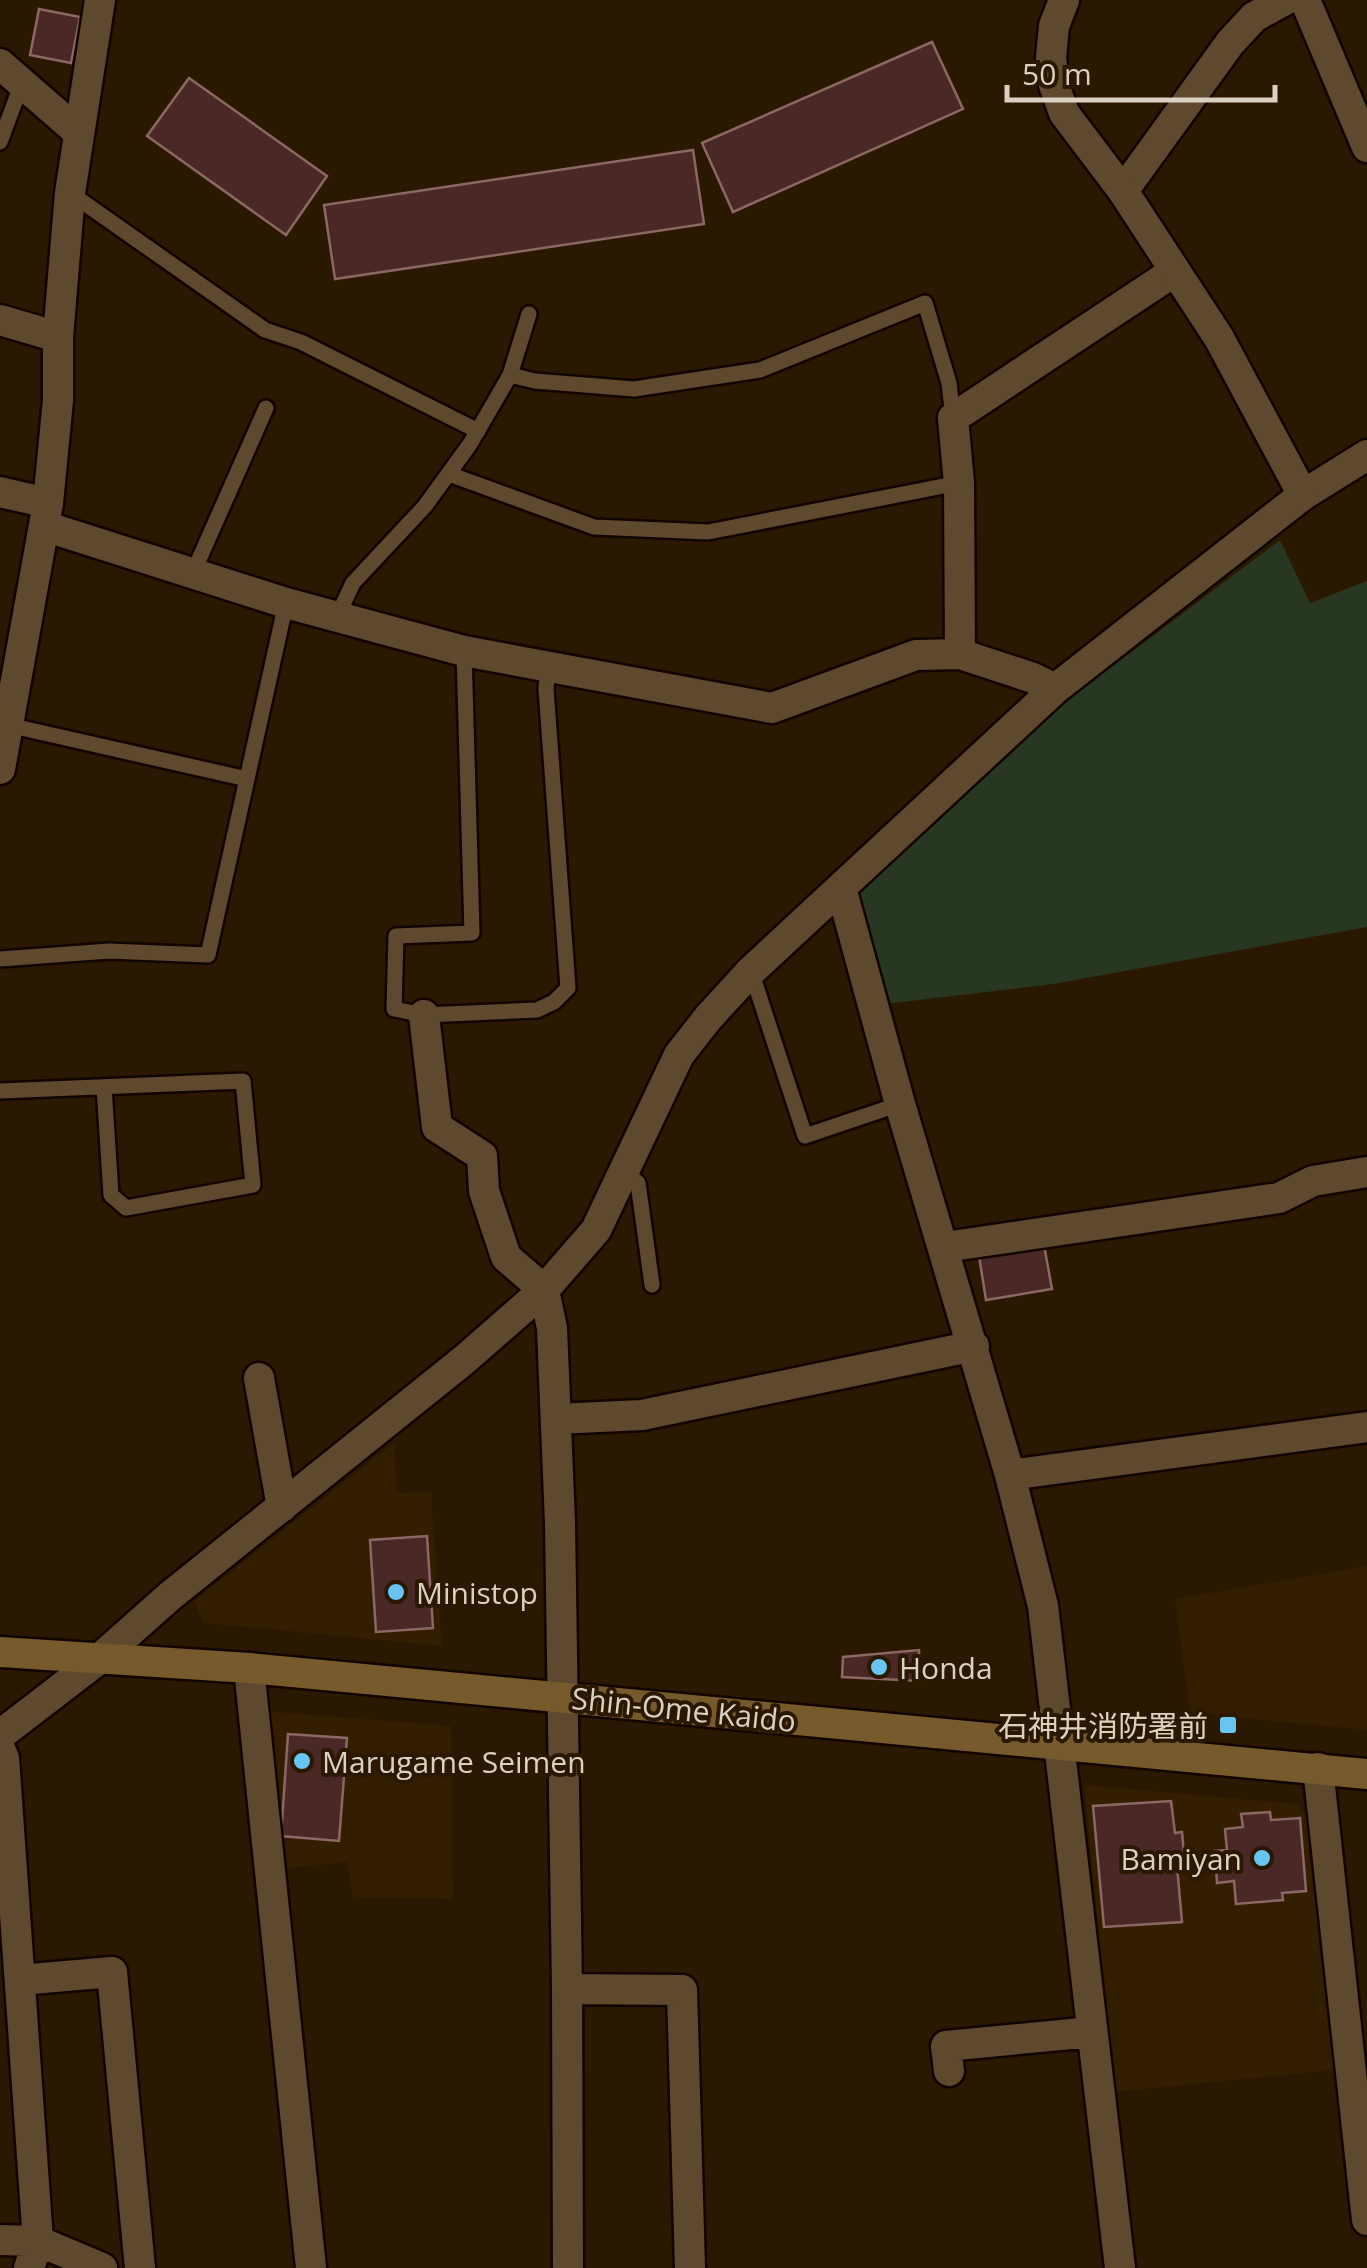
<svg xmlns="http://www.w3.org/2000/svg" width="1367" height="2268" viewBox="0 0 1367 2268" font-family="'Open Sans','Noto Sans JP',sans-serif">
<rect width="100%" height="100%" fill="#2a1800"/>
<path fill="#341e00" d="M394,1443l3,50 34,-1 11,154 -238,-23 -10,-22z
M1367,1566v164l-177,-17 -15,-114z
M263,1711l188,15 2,173 -100,-2 -6,-35 -69,7z
M1084,1785l213,19 10,11 29,255 -222,22z"/>
<path fill="#283722" d="M1280,540l30,63 57,-22v346l-314,57 -168,20 -26,-113 201,-185z"/>
<path fill="#492826" stroke="#8d6763" stroke-width="2.5" d="M39,9l41,8 -9,46 -41,-8z
M932,42l31,67 -230,103 -31,-69z
M189,78l138,98 -41,59 -139,-99z
M693,150l11,74 -369,55 -11,-74z
M1044,1245l8,44 -66,11 -7,-44z
M427,1536l6,92 -57,4 -6,-92z
M919,1650l1,31 -78,-4 1,-20z
M288,1734l59,4 -8,103 -58,-5z
M1171,1801l4,32 7,-1 3,34h-8l5,56 -78,5 -11,-121z
M1270,1812l1,8 29,-2 6,73 -24,2 1,7 -47,4 -2,-23 -17,2 -2,-32 12,-1 -2,-21 18,-2 -2,-13z"/>
<g fill="none" stroke-linecap="round" stroke-linejoin="round">
<defs>
<path id="service" d="M0,142l22,-59
M70,193l195,137 36,12 177,89
M510,375l25,6 99,8 126,-19 165,-67 24,80 4,35
M449,474l145,53 114,5 251,-49
M193,573l73,-165
M337,617l16,-34 72,-77 45,-62 40,-69 19,-61
M464,651l8,282 -76,3 -2,73 30,6 113,-5 17,-8 14,-14 -22,-299 2,-22
M8,725l239,54
M0,959l109,-8 99,4 78,-352
M751,971l54,165 95,-32
M0,1091l243,-10 10,104 -127,23 -15,-13 -7,-108
M624,1171l14,12 14,102"/>
<path id="minor" d="M1305,0l62,147
M0,64l78,68
M1123,191l107,-148 24,-26 31,-17
M0,320l58,17
M0,492l48,11
M44,526l242,77 178,48 308,57 144,-53 44,-1 73,24 22,11
M960,654l-1,-171 -6,-65 222,-147
M0,769l48,-266 10,-103v-63l12,-144 30,-193
M841,888l59,216 110,371 33,131 77,662
M424,1015l13,112 45,29 2,35 22,66 38,33 8,38 8,195 7,466 1,279
M945,1247l334,-49 34,-17 54,-9
M259,1378l23,129
M556,1419l86,-4 332,-69
M1010,1475l357,-48
M249,1668l62,600
M0,1735l99,-76 71,-63 294,-236 80,-70 52,-60 83,-175 29,-37 43,-47 304,-282 248,-194 64,-40
M0,1749l4,9 34,483 -9,27
M1318,1768l49,452
M20,1980l92,-8 28,296
M567,1989l115,1 8,278
M949,2071l-3,-25 146,-14
M0,2240l38,1 64,27"/>
<path id="tertiary" d="M1064,0l-10,26 -3,32 3,27 10,28 59,78 96,147 84,157"/>
<path id="secondary" d="M0,1652l249,16 1118,106"/>
</defs>
<use href="#service" stroke="#120400" stroke-width="20"/>
<use href="#minor" stroke="#120400" stroke-width="35"/>
<use href="#tertiary" stroke="#120400" stroke-width="35"/>
<use href="#secondary" stroke="#120400" stroke-width="35"/>
<use href="#service" stroke="#5e492f" stroke-width="15"/>
<use href="#minor" stroke="#5e492f" stroke-width="30"/>
<use href="#tertiary" stroke="#5e492f" stroke-width="30"/>
<use href="#secondary" stroke="#765a2c" stroke-width="30"/>
</g>
<g fill="#68c4f0" stroke="#2a1800" stroke-width="4">
<circle cx="396" cy="1592" r="10"/>
<circle cx="879" cy="1667" r="10"/>
<rect x="1218" y="1715" width="20" height="20" rx="5"/>
<circle cx="302" cy="1761" r="10"/>
<circle cx="1262" cy="1858" r="10"/>
</g>
<g text-anchor="middle" dominant-baseline="central" stroke-width="8" stroke-linejoin="round" paint-order="stroke">
<g font-size="30" fill="#dcd0c1" stroke="#2a1800" text-anchor="start">
<text x="416" y="1592">Ministop</text>
<text x="899" y="1667">Honda</text>
<text x="1208" y="1725" text-anchor="end">石神井消防署前</text>
<text x="322" y="1761">Marugame Seimen</text>
<text x="1242" y="1858" text-anchor="end">Bamiyan</text>
</g>
<g font-size="30" fill="#dcd0c1" stroke="#2a1800">
<text transform="translate(684 1709) rotate(6)">Shin-Ome Kaido</text>
</g>
</g>
<path d="M1007 85v15h268v-15" fill="none" stroke="#dcd0c1" stroke-width="5"/>
<text x="1022" y="85" font-size="30" fill="#dcd0c1" stroke="#2a1800" stroke-width="8" paint-order="stroke">50 m</text>
</svg>
